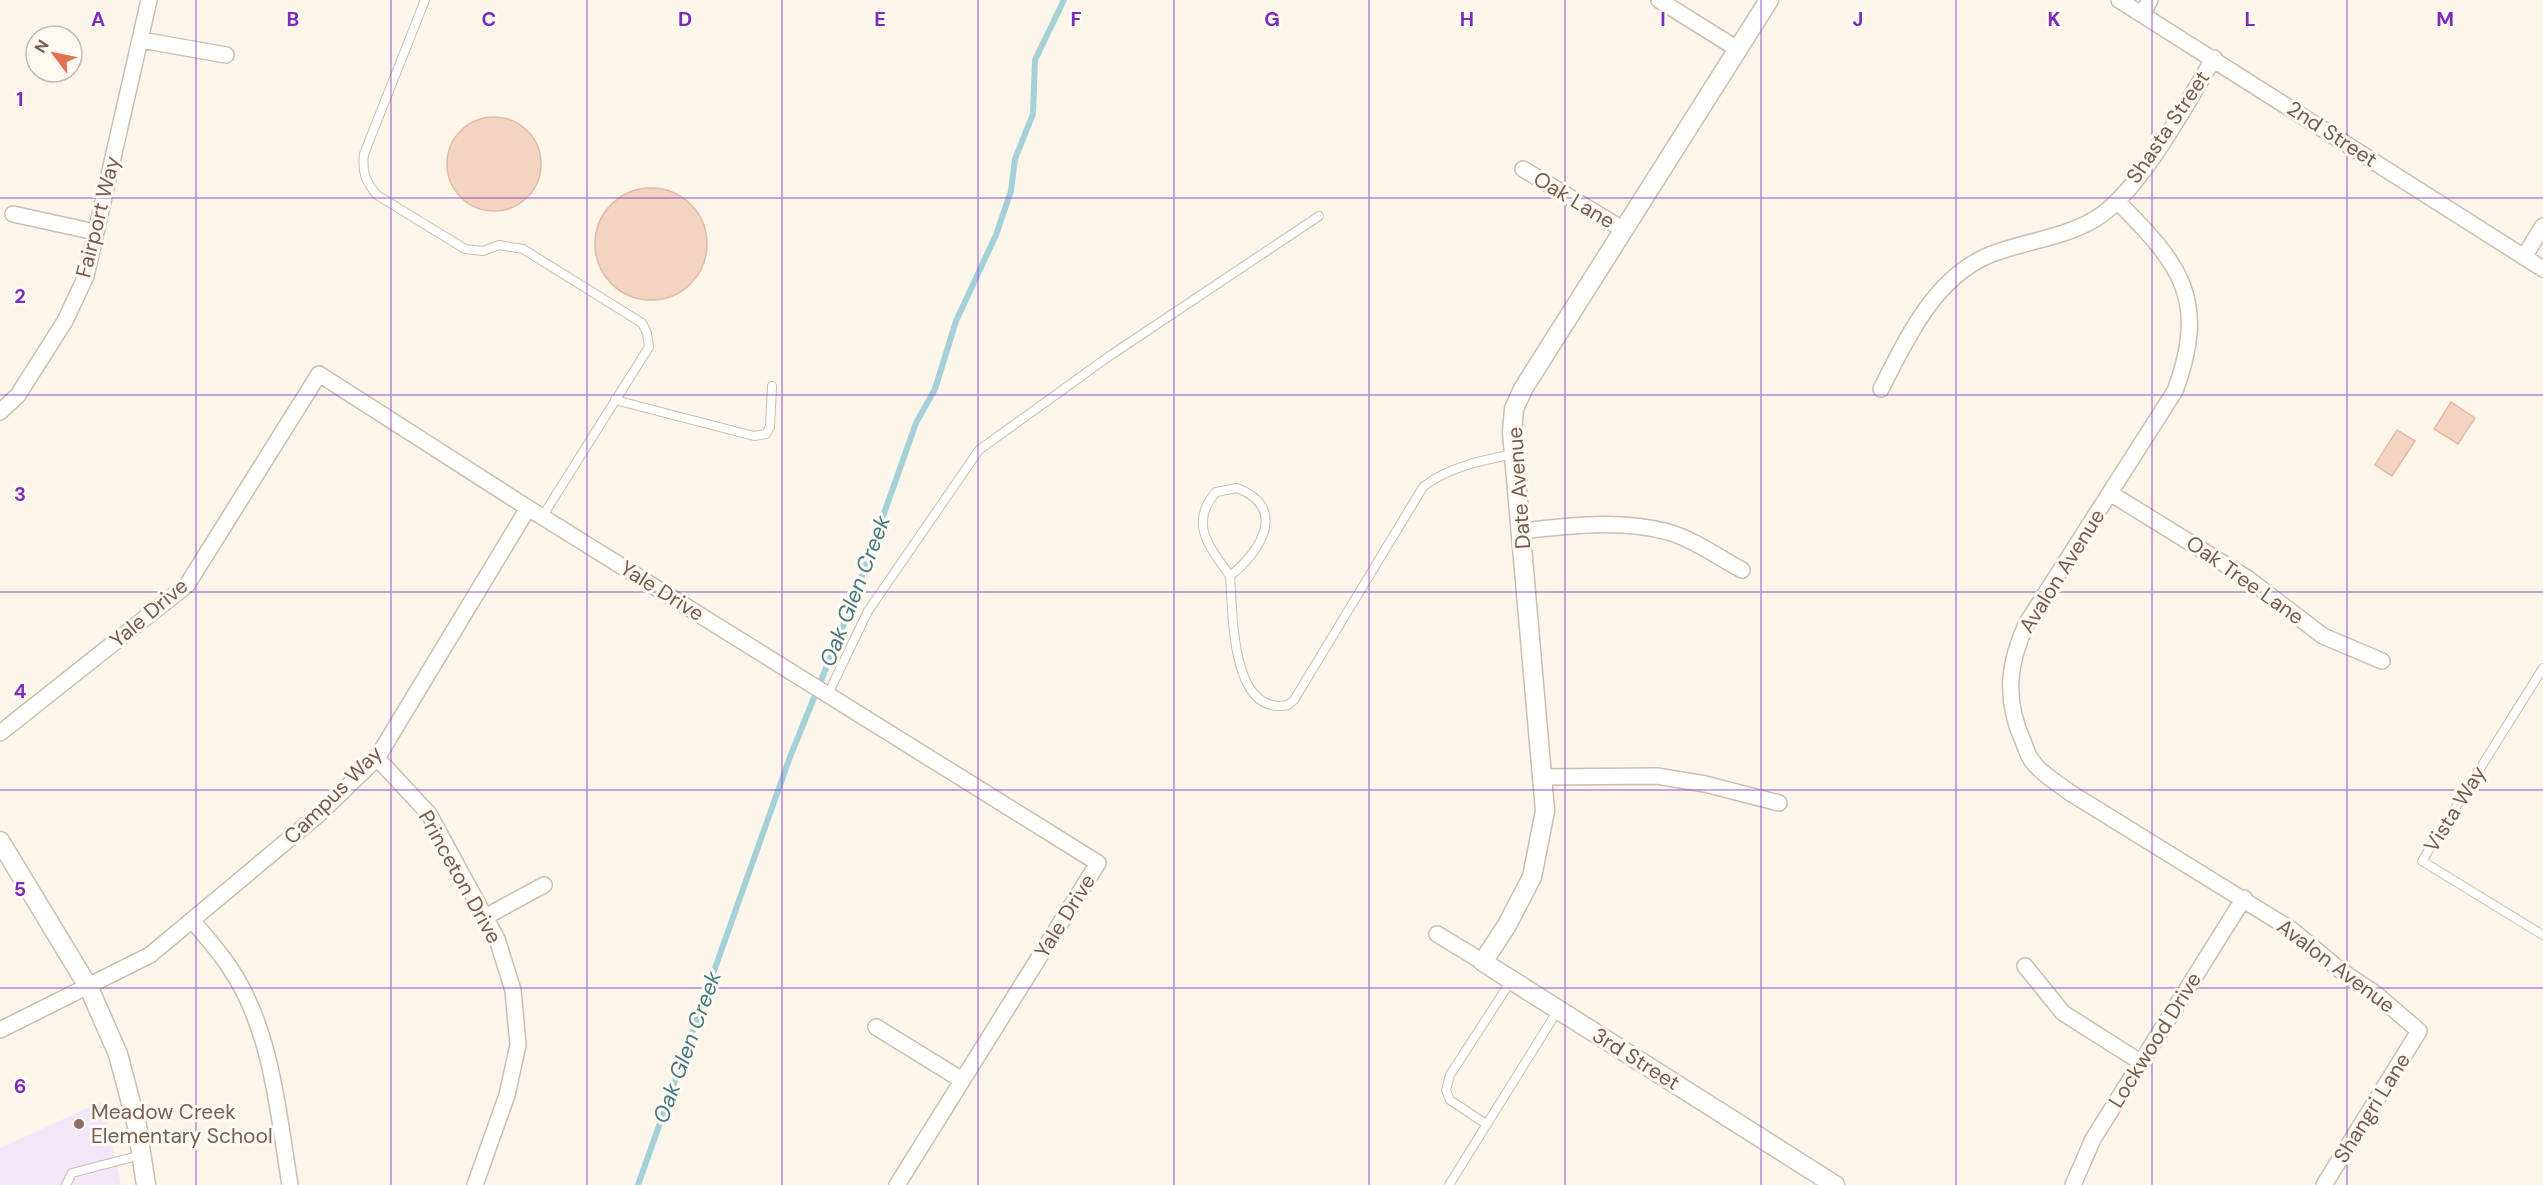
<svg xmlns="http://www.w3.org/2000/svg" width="2543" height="1185" viewBox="0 0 2543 1185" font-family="'DM Sans',sans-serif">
<rect width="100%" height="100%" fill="#fcf5ea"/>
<path fill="#f2e6f9" d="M103,1101l18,84h-121v-37z"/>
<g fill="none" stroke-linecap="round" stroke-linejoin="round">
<path stroke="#a4d1d8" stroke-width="6" d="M638,1185l152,-428 62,-153 64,-181 19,-34 21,-68 40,-86 15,-44 4,-32 18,-45 2,-54 29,-60"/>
</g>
<path fill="#f1d4c2" stroke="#e4baa3" stroke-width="1.5" d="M447 164a47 47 0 1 1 94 0a47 47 0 1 1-94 0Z
M595 244a56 56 0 1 1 112 0a56 56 0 1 1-112 0Z
M2451,402l24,16 -17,26 -24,-15z
M2397,430l18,11 -23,35 -17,-11z"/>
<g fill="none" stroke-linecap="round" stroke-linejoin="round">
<defs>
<path id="service" d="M425,0l-61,154c-2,18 1,27 13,41l88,54 18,2 16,-6 24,4 119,74 5,10 2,14 -107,170
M615,400l139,36 12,-2 4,-7 2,-41
M1230,576c-20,-29 -42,-52 -14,-84l21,-4c52,20 23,64 -7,88 3,35 0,141 58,129l6,-5 129,-213c25,-20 60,-27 91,-33
M2543,668l-121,193 121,74
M828,694l40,-83 111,-161 129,-93 211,-141
M1486,1124l-36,-24 -4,-10 4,-15 61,-94
M66,1185l6,-12 69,-18
M1449,1185l109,-175"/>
<path id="minor" d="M1659,0l80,50
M2119,0l424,269
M2142,14l8,-14
M141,40l85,15
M1523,169l101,61
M2117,201c63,63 92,98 58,190l-147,230c-20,41 -24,78 -5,120 3,7 5,16 10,21 8,12 25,21 36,30l223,138 48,40 36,24 43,37 -95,154
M13,214l82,18
M2524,257l19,-31
M1881,389c25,-49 52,-109 106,-133 35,-15 75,-17 108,-37 45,-27 91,-115 119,-161
M0,412l18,-17 47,-74 21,-45 63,-276
M2110,493l137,85 76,58 59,25
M1521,531c49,-5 98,-12 147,1 25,7 50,25 74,38
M0,733l187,-148 132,-211 209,134 570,355 -201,322
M377,758l52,56 68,125 16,51 5,55 -11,50 -32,90
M1543,777l114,-1 48,8 74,19
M485,917l59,-32
M193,921c12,15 26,30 37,47 42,62 48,145 60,217
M1437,934l46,28
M2025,966l38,47 79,50
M876,1027l86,53
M0,1030l150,-75 168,-140 59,-57 151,-250
M2073,1185l20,-46 151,-241"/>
<path id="tertiary" d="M1769,0l-246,389 -9,20 -2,23 33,379 -13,66 -25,48 -24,37 352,223
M0,841l89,147 29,66 19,72 9,59"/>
</defs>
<use href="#service" stroke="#cfbdaf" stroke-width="10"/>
<use href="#minor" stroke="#cfbdaf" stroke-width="18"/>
<use href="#tertiary" stroke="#cfbdaf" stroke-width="21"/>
<use href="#service" stroke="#fff" stroke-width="8"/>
<use href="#minor" stroke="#fff" stroke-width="15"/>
<use href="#tertiary" stroke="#fff" stroke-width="18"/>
</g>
<path fill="none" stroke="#7b2cbf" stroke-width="1.5" stroke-opacity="0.55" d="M196,0v1185M391,0v1185M587,0v1185M782,0v1185M978,0v1185M1174,0v1185M1369,0v1185M1565,0v1185M1761,0v1185M1956,0v1185M2152,0v1185M2347,0v1185M0,198h2543M0,395h2543M0,592h2543M0,790h2543M0,988h2543"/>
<circle fill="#8d6e63" stroke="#fff9f1" stroke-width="2" cx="79" cy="1124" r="6"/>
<g text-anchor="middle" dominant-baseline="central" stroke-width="6" stroke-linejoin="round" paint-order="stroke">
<g font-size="21" fill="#775b4d" stroke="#fff9f1">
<text transform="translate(2168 127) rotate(-56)">Shasta Street</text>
<text transform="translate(2332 134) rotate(33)">2nd Street</text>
<text transform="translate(1574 200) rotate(31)">Oak Lane</text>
<text transform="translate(98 217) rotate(-76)">Fairport Way</text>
<text transform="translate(1519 488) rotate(-94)">Date Avenue</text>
<text transform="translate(2062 571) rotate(-58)">Avalon Avenue</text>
<text transform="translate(2245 580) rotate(35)">Oak Tree Lane</text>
<text transform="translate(662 591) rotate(32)">Yale Drive</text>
<text transform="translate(149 613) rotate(-40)">Yale Drive</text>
<text transform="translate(333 795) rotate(-45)">Campus Way</text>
<text transform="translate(2455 809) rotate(-58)">Vista Way</text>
<text transform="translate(460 877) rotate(61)">Princeton Drive</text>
<text transform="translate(1065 916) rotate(-58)">Yale Drive</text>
<text transform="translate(2336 966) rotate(37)">Avalon Avenue</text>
<text transform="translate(2155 1040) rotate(-58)">Lockwood Drive</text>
<text transform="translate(1636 1059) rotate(32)">3rd Street</text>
<text transform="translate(2372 1108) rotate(-58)">Shangri Lane</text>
</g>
<g font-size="21" fill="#785e54" stroke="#fff9f1" text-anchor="start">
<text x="91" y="1112">Meadow Creek<tspan x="91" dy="24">Elementary School</tspan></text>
</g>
<g font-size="22" font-style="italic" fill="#437983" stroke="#fff9f1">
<text transform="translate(855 591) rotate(-69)">Oak Glen Creek</text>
<text transform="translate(687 1047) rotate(-70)">Oak Glen Creek</text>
</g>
</g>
<g font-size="20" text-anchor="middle" font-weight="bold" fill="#7b2cbf" stroke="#fff9f1" stroke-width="6" stroke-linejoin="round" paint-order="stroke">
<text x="98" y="26">A</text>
<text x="293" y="26">B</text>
<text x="489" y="26">C</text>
<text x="685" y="26">D</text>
<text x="880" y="26">E</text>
<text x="1076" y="26">F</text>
<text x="1272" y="26">G</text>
<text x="1467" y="26">H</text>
<text x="1663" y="26">I</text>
<text x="1858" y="26">J</text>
<text x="2054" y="26">K</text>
<text x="2250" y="26">L</text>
<text x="2445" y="26">M</text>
<text x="20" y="106">1</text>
<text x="20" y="303">2</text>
<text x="20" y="501">3</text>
<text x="20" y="698">4</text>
<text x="20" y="896">5</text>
<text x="20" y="1093">6</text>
</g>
<g transform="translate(54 54) rotate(302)"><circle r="28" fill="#fff9f1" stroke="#c9baaf" stroke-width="1.5"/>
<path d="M0-4.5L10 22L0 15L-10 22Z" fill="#e37052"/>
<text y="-9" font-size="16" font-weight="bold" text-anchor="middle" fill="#775b4d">N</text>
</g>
</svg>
